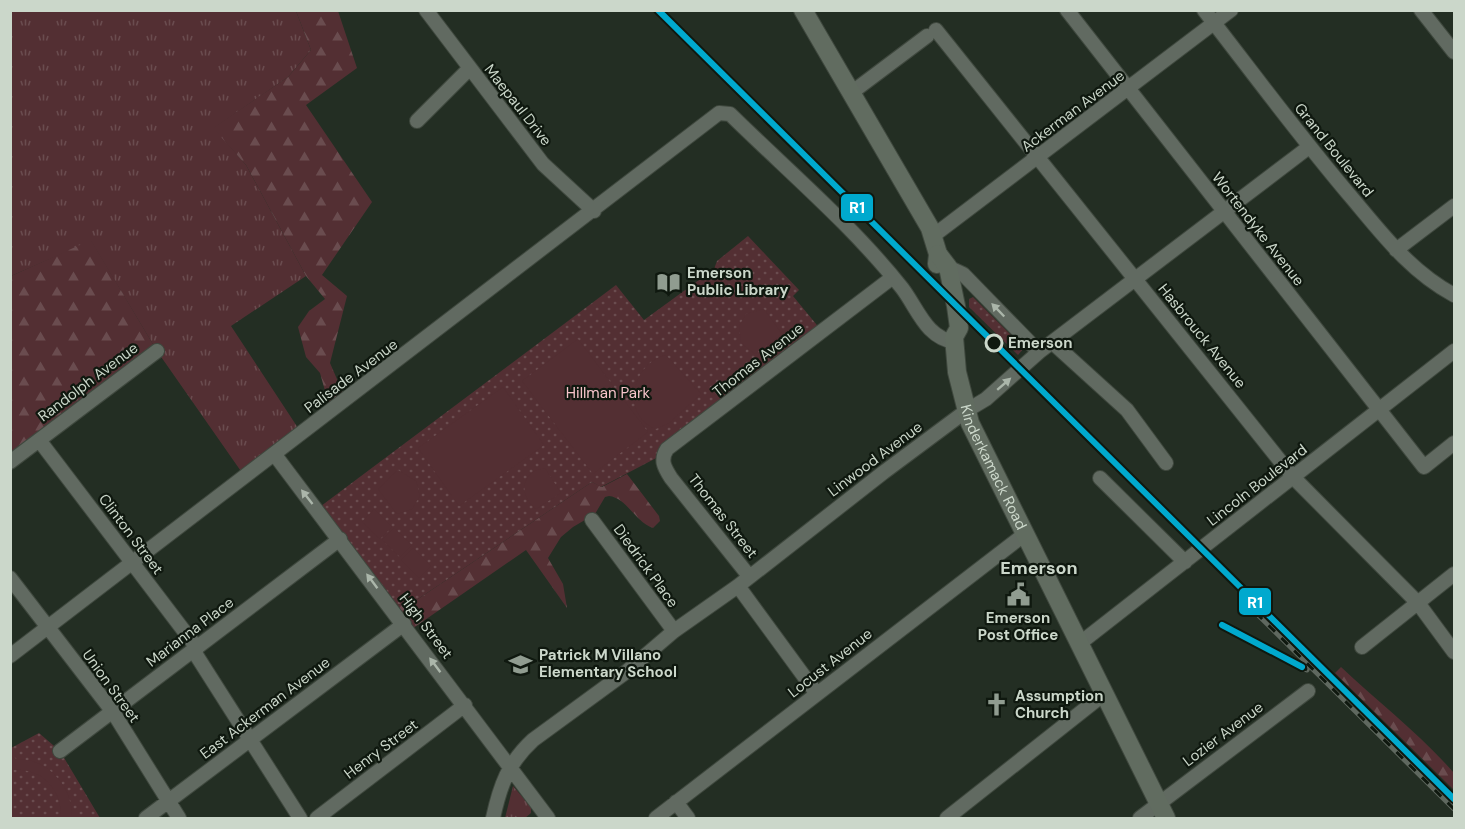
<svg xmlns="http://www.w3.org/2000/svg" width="1465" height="829" viewBox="0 0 1465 829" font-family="'DM Sans',sans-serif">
<defs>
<pattern id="grass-tufts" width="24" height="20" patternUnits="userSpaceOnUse" patternTransform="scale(1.5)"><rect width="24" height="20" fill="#532f33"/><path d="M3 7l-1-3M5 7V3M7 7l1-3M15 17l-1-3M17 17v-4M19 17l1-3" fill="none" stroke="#6a4c4f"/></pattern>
<pattern id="forest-firs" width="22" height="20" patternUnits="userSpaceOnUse" patternTransform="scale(1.5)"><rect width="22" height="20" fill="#532f33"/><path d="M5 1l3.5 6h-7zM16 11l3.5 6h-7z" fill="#6a4c4f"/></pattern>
<pattern id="park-dots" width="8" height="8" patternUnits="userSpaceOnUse" patternTransform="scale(1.5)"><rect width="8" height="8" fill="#532f33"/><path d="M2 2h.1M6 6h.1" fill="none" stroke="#6a4c4f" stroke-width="1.8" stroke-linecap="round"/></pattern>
</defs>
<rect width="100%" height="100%" fill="#232e23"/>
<path fill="url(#grass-tufts)" d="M10,11h286l15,39 -23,27 -74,51 32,37 60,111 -75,50 71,108 -57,43 -88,-126 -66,-110 -80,35z
M513,786l18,21v6l-6,5h-20z"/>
<path fill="url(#forest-firs)" d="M296,11h42l19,57 -51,37 66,97 -50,73 25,21 -17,67 16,37 -15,12 -11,-39 -14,-16 -8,-30 11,-16 16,-12 -19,-23 -60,-111 -33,-37 75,-51 23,-27z
M91,240l66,111 -146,111v-186z
M627,474l32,42 1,5 -7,7c-18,-6 -26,-30 -44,-32l-4,1 -10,17 -22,13 -12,10 -13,21 15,26 4,24 -41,-58 -117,81 -18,-25 24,-5 177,-119 10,5z
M1341,667c38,36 79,67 113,106v17l-119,-117z"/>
<path fill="url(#park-dots)" d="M748,236l51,54 -6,6 28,34 -159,125 -61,32 -9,-5 -177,119 -24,5 -74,-97 299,-224 28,35 70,-51 3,-8z
M973,297l51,51 -6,7 -49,-48v-8z
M39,733l21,18 40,67h-89v-70z"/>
<path fill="#532f33" d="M764,309l18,25 -27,20 -14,-11 -2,-17 7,-12z
M578,339l70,93 -55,42 -71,-93z
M666,355l35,39 -32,29 -13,6c-36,-14 -24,-66 10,-74z
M503,387l41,58 -85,61 -41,-58z
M545,468l16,25 -25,16c-18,-14 -15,-38 9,-41z
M398,470l18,11 4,15 -8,13 -15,5 -19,-25z
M374,509l18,18 -12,12 -18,-17z
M394,528l18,17 -12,12 -18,-17z
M413,548l18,18 -12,12 -18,-18z
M11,755c5,6 13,4 21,6 25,8 41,32 40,57h-11c1,-30 -20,-51 -50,-48z"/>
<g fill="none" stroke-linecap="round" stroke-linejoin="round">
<defs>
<path id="minor" d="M426,10l117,154 51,47
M1067,10l357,457 30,-24
M1204,10c49,63 96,127 148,188 31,37 59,74 102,97
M1421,10l33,42
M936,30l357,447 125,126 36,49
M851,93l76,-57
M417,121l52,-52
M933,236l298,-226
M1396,250l58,-44
M948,267l15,7 76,78
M1052,342l75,68 39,53
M39,440l158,208
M275,455l273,363
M10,462l147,-111
M1100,478l85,84
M592,520l82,111
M749,576l-78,-98c-7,-11 -11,-18 -4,-29l226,-172
M10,578l103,134 66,106
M738,586l79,108
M1079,644l375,-293
M1362,647l92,-73
M193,650l107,168
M10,656l709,-543 11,1c58,57 122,111 172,174 16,21 24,50 53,54
M60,751l280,-212
M676,802l12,16
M146,818l258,-194
M317,818l148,-113
M493,818c7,-32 15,-55 40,-78l93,-68 48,-41 64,-45 146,-114 82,-61 20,-12 53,-47 270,-205
M656,818l369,-284
M947,818l157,-124
M1140,818l168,-127"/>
<g id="major">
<path d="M803,10l127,218 8,26 -1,10"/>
<path id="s1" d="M938,254l10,13 8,39 3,22 -5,9 3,35 13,51 196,395"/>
</g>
</defs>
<use href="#minor" stroke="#3f483e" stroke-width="16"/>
<use href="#major" stroke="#3f483e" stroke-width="20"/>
<use href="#minor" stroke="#616a61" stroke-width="14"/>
<use href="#major" stroke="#616c60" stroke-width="18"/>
<defs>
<path id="rail" d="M1243,600l211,209
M1222,625l85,45"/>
</defs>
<use href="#rail" stroke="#5f685f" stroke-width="5"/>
<use href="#rail" stroke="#0f180f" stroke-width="3" stroke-dasharray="9" stroke-linecap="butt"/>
<defs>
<path id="rail-1" d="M658,10l796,789
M1222,625l80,42"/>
</defs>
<use href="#rail-1" stroke="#0f180f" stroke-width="10"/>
<use href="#rail-1" stroke="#00a9ce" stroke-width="6"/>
</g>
<defs><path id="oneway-solid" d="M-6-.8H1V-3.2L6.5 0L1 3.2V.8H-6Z" transform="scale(1.5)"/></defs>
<g fill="#abb6aa">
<use href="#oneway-solid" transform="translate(998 310) rotate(-134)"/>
<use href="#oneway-solid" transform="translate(1004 384) rotate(-41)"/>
<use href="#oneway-solid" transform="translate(307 497) rotate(-128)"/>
<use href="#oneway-solid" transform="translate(372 581) rotate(-127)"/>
<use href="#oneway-solid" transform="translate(435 665) rotate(-127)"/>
</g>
<defs>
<symbol id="library-bare" viewBox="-9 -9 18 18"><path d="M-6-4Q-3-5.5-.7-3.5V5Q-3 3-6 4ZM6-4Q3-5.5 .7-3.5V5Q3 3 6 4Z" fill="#909c90" stroke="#0f180f" stroke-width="2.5" paint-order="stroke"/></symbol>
<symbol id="civic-bare" viewBox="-9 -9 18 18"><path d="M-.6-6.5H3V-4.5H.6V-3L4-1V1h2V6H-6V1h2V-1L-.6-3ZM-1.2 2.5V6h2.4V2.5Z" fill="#909c90" stroke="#0f180f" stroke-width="2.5" paint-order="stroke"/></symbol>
<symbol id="school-bare" viewBox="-9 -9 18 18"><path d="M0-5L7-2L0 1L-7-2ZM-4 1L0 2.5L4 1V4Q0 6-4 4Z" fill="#909c90" stroke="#0f180f" stroke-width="2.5" paint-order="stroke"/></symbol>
<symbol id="church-bare" viewBox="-9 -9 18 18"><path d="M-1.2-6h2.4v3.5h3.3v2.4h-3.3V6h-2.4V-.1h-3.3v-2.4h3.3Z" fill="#909c90" stroke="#0f180f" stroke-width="2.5" paint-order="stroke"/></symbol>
</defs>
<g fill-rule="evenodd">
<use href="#library-bare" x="652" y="266" width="33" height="33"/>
<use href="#civic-bare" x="1002" y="578" width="33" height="33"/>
<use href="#school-bare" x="504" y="648" width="33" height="33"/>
<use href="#church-bare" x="980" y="688" width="33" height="33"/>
</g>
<circle fill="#0f180f" stroke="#cbd7ca" stroke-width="3" cx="994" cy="343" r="8"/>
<g text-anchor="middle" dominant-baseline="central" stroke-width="4.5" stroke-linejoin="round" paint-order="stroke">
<g font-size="15" fill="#cbd7ca" stroke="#0f180f">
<text transform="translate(518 105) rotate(52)">Maepaul Drive</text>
<text transform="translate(1073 111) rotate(-37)">Ackerman Avenue</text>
<text transform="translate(1334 150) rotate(51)">Grand Boulevard</text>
<text transform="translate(1258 229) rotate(52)">Wortendyke Avenue</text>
<text transform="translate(1202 336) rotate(51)">Hasbrouck Avenue</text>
<text transform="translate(758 360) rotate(-38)">Thomas Avenue</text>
<text transform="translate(351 376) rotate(-37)">Palisade Avenue</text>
<text transform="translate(88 382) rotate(-37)">Randolph Avenue</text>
<text transform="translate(875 459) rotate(-37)">Linwood Avenue</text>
<text stroke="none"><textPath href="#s1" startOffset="226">Kinderkamack Road</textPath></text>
<text transform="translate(1257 485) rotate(-38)">Lincoln Boulevard</text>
<text transform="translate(723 516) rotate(52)">Thomas Street</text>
<text transform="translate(131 534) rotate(53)">Clinton Street</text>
<text transform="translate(646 566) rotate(54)">Diedrick Place</text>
<text transform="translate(426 626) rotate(53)">High Street</text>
<text transform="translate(190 632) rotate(-37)">Marianna Place</text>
<text transform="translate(830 663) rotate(-38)">Locust Avenue</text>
<text transform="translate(111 686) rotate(54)">Union Street</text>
<text transform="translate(265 708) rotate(-37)">East Ackerman Avenue</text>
<text transform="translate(1223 734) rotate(-37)">Lozier Avenue</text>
<text transform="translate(381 749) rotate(-37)">Henry Street</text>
</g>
<g font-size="15" font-weight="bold" fill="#cbd7ca" stroke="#0f180f" text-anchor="start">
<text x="687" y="273">Emerson<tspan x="687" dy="17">Public Library</tspan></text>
<text x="1018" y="618" text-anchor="middle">Emerson<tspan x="1018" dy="17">Post Office</tspan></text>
<text x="539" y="655">Patrick M Villano<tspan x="539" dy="17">Elementary School</tspan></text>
<text x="1015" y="696">Assumption<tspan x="1015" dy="17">Church</tspan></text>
</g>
<g font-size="15" font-weight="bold" fill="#cbd7ca" stroke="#0f180f" text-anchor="start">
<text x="1008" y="343">Emerson</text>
</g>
<g font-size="15" fill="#f7c4ca" stroke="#0f180f">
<text x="608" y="393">Hillman Park</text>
</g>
<g font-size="18" font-weight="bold" fill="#cbd7ca" stroke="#0f180f">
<text x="1039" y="568">Emerson</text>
</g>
</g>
<g stroke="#0f180f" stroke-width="2">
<rect x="840" y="193" width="34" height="29" rx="6" fill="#00a9ce"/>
<rect x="1238" y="587" width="34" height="29" rx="6" fill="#00a9ce"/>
</g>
<g font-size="16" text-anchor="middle" font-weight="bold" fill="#fff">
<text x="857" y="213">R1</text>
<text x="1255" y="608">R1</text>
</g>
<rect width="1465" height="829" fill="none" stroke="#cbd7ca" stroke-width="24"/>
</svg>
